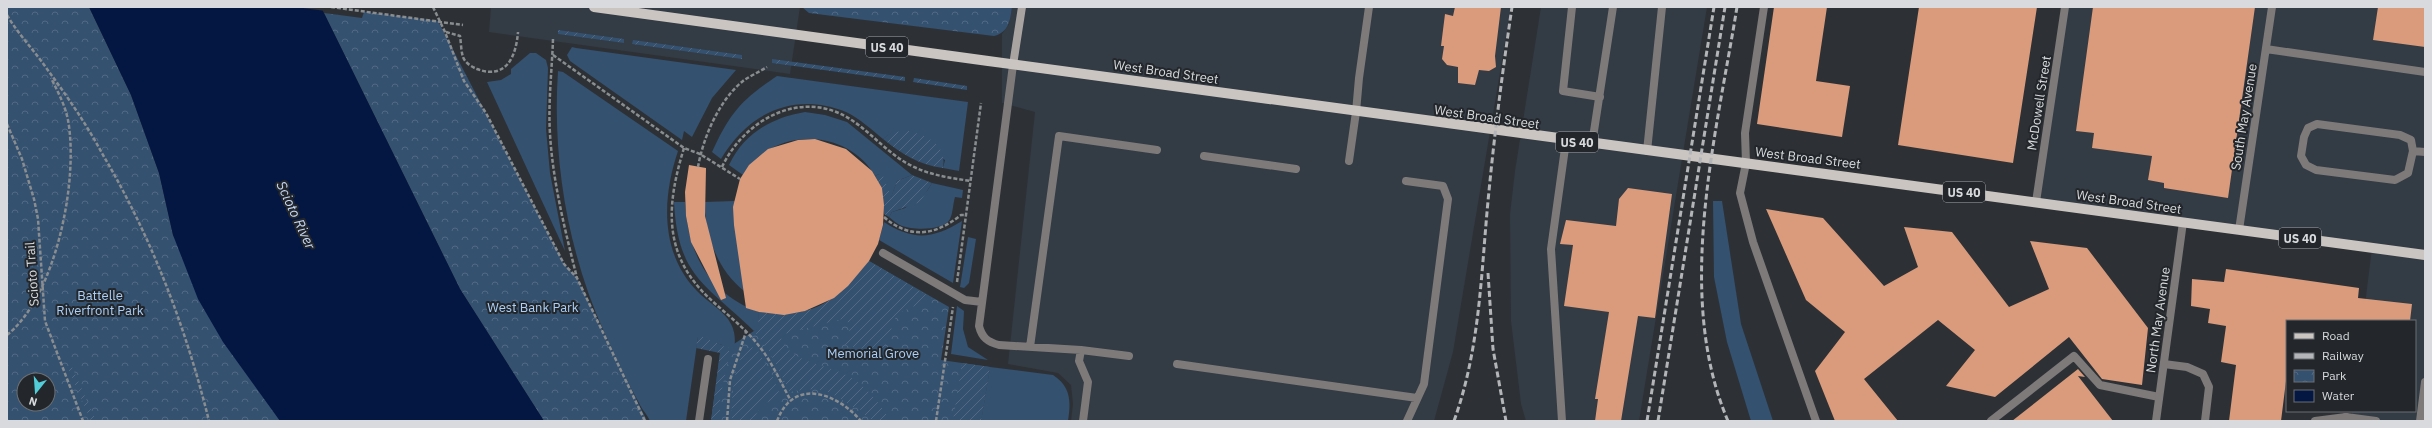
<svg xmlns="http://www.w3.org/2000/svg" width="2432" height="428" viewBox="0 0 2432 428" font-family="'IBM Plex Sans',sans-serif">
<defs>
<pattern id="park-crowns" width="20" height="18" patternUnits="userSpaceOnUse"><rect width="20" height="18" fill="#345170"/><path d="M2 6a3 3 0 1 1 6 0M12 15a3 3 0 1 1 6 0" fill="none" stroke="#516984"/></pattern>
<pattern id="garden-furrows" width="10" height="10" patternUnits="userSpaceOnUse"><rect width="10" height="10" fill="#345170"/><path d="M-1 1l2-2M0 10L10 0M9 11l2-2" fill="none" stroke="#516984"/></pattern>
</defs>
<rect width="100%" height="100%" fill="#2d3135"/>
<path fill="#333b44" d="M491,7h309l-10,67 -301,-42z
M1012,7h499l-58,345 -19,69h-363l2,-17 -2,-19 -13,-12 -50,-9 27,-252 -33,-9v-69l7,-10z
M1541,7h166l-68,414h-113l-5,-17 -10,-83 -1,-107 5,-43z
M2065,7h360v414h-49l-24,-3v-7h63v-90h-52l9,-73 -336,-45z"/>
<path fill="#345170" d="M572,47l4,1 160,22 -24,28 -20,39 -8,-6 -2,9 -112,-79 -3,-6z
M530,53h6l10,7 2,8 -2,61 4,44 15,78 -78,-169 14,-2 10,-6v-5z
M558,71l5,1 115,79c-16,47 -18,102 19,140 10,11 28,20 34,33 9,17 0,37 -4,54l-5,-33 -24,-8 -12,84h-36c-3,-7 -8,-11 -11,-18 -13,-23 -24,-47 -35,-71 -36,-80 -52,-173 -46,-261z
M777,76l191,26 -9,69 -16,-3 2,-8 -52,-28 -10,7c-11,-9 -24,-21 -37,-27 -52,-21 -98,1 -125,47l-9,-7c18,-39 29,-52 65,-76z
M805,112l20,3 22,7 65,53 -15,6 -6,17 -12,-24 -4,2c-28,-49 -103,-49 -132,-1l-14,-10c15,-32 42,-47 76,-53z
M932,183l31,7 -1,8 -7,-1c-2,6 -2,16 -5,22 -6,12 -37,11 -48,7 -5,-2 -9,-6 -13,-9l3,-5 13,-4 22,-17z
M735,201l9,90c-27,-22 -38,-54 -40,-89z
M1713,201h9l19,123 32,97h-22l-24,-79 -13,-65z
M674,202h11c3,52 24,92 74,110l-1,17 -4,2c-48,-47 -76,-53 -80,-129z
M962,221l-9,62 -74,-43 5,-18c29,19 49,17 78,-1z
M968,237l8,2 -7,44 -5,5 -4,-1z
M957,306l7,5 -1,18 5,18 20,13 -37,-6z
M990,367l63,8c18,12 18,26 15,46h-87z"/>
<path fill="url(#park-crowns)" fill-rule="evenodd" d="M7,7h82l42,88 28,78 14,62 107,186h-273zM24,380h24v24h-24z
M802,7h210c-2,14 -3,25 -18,29l-185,-23z
M364,12l74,9 126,243 13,14 70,143h-103l-84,-132 -136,-276 38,5z
M869,261l80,46 -8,53 49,7 -9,54h-270l9,-68 37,-24 2,-17c56,7 76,-10 110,-51z"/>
<path fill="url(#garden-furrows)" d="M558,30l66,9v4l-66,-9z
M633,40l109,15v4l-110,-15z
M772,59l133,18v4l-133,-18z
M914,78l53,8v4l-54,-8z
M910,131c19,6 37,14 33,37 -24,-3 -41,-14 -60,-29l9,-7z
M879,174l4,2 8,21 6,-16 15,-6 20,8 -12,19 -28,10 -3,5 -5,-3 -2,-26 -7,-12z
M869,261l63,37 -35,16 -15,39 -37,-8 5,-17 -1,-5 -7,-4 -62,16c8,29 46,28 68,41 17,9 33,28 42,45h-18l-4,-6 -2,1 -9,-10 -2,2c-27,-17 -32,-23 -65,-16l-22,-43 -14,-18 4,-2 1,-17c56,7 76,-10 110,-51z
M701,336l21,9 8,7 -10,46v23h-9l9,-68 -24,-5 2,-11z
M751,347l6,2 14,24 10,24c-12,2 -25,11 -27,24h-22c-1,-17 1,-67 19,-74z
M962,363l28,4 -9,54h-28z
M72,367l24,54h-5l-23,-53z"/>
<path fill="#041742" d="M89,7h232l139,282 84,132h-264l-57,-79 -25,-43 -25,-64 -14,-62 -28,-78z"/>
<path fill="#2d3135" d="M295,7h29l2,4z"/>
<path fill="#d99b7b" d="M1455,7h46l-6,49 1,11 -7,4 -10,-1 -4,15 -17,-2v-16l-11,-2 -5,-6 2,-13h-3l4,-32 8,2z
M1774,7h53l-11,74 34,5 -8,51 -85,-13z
M1919,7h118l-24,156 -115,-18z
M2093,7h162l-27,191 -64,-10v-5l-16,-3 4,-24 -60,-8 2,-15 -18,-2z
M2378,7h47v40l-52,-7z
M815,139l31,10 26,22 10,17 2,17 -1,20 -5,19 -9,17 -21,25 -14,12 -29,13 -21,4 -25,-3 -13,-4 -12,-83 -1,-18 7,-28 9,-14 19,-16 30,-9z
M689,165l17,3 -1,48 21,82 -5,2 -30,-58 -5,-26 -1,-24z
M1628,188l44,6 -17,124 -17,-2 -17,105h-26l3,-22h-3l14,-87 -45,-6 9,-61 -13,-1 6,-24 50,6 3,-27z
M1766,209l57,9 61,68 34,-19 -14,-40 48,5 57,75 40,-18 -19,-48 57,7 61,80 -6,57 -40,-6 -33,-42 -74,60 -49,-11 29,-36 -37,-30 -74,59 34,42h-63l-20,-50 30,-39 -39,-32z
M2226,269l133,19 -1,10 54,6 -2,17h-123v52l-6,48h-52l7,-56 -15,-3 5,-36 -18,-3 2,-14 -19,-3 1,-27 32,3z
M2078,369l7,8 -7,-1 35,45h-101z"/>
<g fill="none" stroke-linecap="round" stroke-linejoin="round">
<path stroke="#8a8d90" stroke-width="2.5" stroke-dasharray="4 2" stroke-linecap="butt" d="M331,7l132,18
M433,7l12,25 19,49 22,32 78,151 13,14 68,143
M7,15c11,19 27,35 40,54 20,27 40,56 56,86 49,83 83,173 106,266
M446,32l14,4c1,6 1,15 3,21 2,6 9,10 14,12 29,11 39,-12 41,-37
M553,39c-1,31 -5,63 -3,95 3,49 15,96 27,144
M553,55l131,93 16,6 40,25
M7,124l15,35 12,40 4,20 7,102 38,100
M684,148c-16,52 -22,100 18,143 18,19 41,34 57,55 13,16 22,37 32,55
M698,167c5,-29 21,-67 45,-86 7,-5 16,-9 24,-14
M722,167c22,-47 79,-79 128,-48 22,14 37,34 60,46 19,10 40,13 61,16
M884,217c26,23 52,18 77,-2h6
M957,282l24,-179
M7,335c49,-39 72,-155 61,-215 -3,-15 -10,-28 -17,-42
M727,421l3,-41 16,-48
M777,421c17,-45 61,-27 84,0
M936,421l17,-114"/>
<path stroke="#7d7a79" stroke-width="8" d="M1572,7l-9,84 37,6
M1764,7l-19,126 1,30 -6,30 13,49 63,179
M2266,49l159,23
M1013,65l-34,261c3,12 9,16 20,19l82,5 -2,11 9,21 -5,39
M2317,124l83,11 11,5 2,11 -5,22 -13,7 -79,-10 -10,-5 -5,-9 3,-19 4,-9z
M1592,144l21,-137
M1647,151l15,-144
M2413,151l12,1
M1204,156l92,13
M1349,161l7,-49
M1406,181l37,5 5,13 -24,185 -17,37
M2239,230l33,-223
M883,253l82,47 17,2
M1030,347l29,-211 98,14
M1081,350l48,6
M1177,364l240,34
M2164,364l23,3 16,7 6,13 -4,34
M699,421l9,-62
M1562,421l-11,-172 15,-108
M1991,421l83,-65 26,29 59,12
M2315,421l31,-4"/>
<path stroke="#7d7a79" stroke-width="8" d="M1356,112l3,-34 10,-71
M2036,202l29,-195
M2346,417l30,4
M2156,421l27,-199
M2420,421l5,-39"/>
<path stroke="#a9a4a2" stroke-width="8" d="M1013,65l9,-58"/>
<path stroke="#cbc5c2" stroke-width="10" d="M594,7c610,84 1220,166 1831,248"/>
<path stroke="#b3b5b8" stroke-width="3" stroke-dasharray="6 3" stroke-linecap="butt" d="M1488,273l5,76 13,72
M1454,421c27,-75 27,-152 35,-230 6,-62 14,-123 23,-184
M1647,421l67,-414
M1658,421l67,-414
M1728,421c-54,-126 -12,-284 9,-414"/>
</g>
<g text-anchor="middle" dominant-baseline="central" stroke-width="4" stroke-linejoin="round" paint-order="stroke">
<g fill="#23272b" stroke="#a2a4a8" stroke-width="1">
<rect x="866" y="37" width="42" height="20" rx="3"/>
<rect x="1556" y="132" width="42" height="20" rx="3"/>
<rect x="1943" y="182" width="42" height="20" rx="3"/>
<rect x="2279" y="228" width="42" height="20" rx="3"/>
</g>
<g font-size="12" font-weight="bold" fill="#d8dadd">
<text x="887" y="47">US 40</text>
<text x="1577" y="142">US 40</text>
<text x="1964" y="192">US 40</text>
<text x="2300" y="238">US 40</text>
</g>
<g font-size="13" fill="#d8dadd" stroke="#23272b">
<text transform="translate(1166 72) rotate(8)">West Broad Street</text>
<text transform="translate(2039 103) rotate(-81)">McDowell Street</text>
<text transform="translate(1487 117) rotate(8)">West Broad Street</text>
<text transform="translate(2244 117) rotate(-81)">South May Avenue</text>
<text transform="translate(1808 158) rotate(7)">West Broad Street</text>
<text transform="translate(2129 202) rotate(8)">West Broad Street</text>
<text transform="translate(32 274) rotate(-94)">Scioto Trail</text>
<text transform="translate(2158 320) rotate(-82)">North May Avenue</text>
</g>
<g font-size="13" fill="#aacff8" stroke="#23272b">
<text x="100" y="295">Battelle<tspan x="100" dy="15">Riverfront Park</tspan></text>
<text x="533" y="307">West Bank Park</text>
<text x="873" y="353">Memorial Grove</text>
</g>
<g font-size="14" font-style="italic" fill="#c5d6f5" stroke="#23272b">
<text transform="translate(296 215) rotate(65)">Scioto River</text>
</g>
</g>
<rect width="2432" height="428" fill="none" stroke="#d8dadd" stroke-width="16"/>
<rect x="2286" y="320" width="130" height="92" fill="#23272b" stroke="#6b6f72"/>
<rect x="2294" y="333" width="20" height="6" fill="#cbc5c2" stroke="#6b6f72"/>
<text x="2322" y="340" font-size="12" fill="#d8dadd">Road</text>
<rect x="2294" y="353" width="20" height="6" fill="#b3b5b8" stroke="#6b6f72"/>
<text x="2322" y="360" font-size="12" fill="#d8dadd">Railway</text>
<rect x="2294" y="370" width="20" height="12" fill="url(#park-crowns)" stroke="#6b6f72"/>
<text x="2322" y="380" font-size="12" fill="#d8dadd">Park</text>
<rect x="2294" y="390" width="20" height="12" fill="#041742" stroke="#6b6f72"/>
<text x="2322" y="400" font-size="12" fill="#d8dadd">Water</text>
<g transform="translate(36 392) rotate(197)"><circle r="19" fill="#23272b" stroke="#6b6f72"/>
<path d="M0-3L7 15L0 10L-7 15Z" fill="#52ccd6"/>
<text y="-6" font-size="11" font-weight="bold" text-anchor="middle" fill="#d8dadd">N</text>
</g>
</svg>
